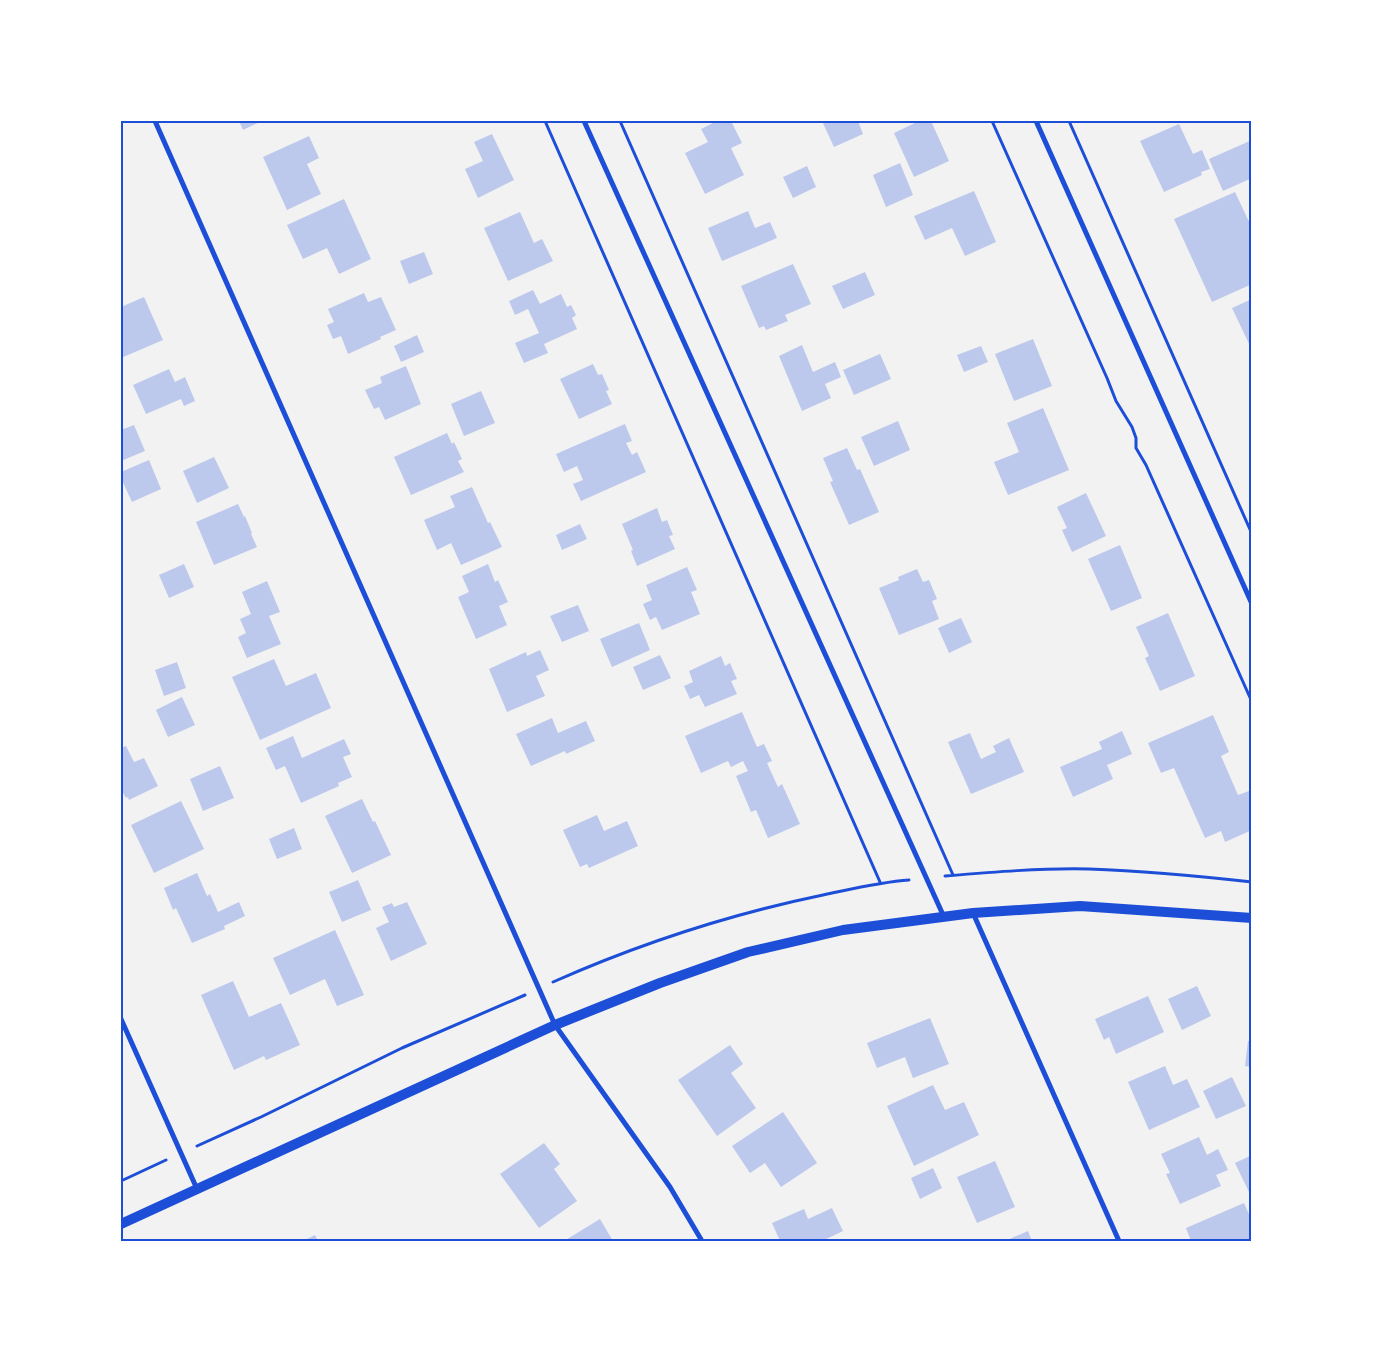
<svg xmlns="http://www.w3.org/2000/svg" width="1373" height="1362" viewBox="0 0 1373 1362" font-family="'Noto Sans',sans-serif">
<rect width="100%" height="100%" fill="#f2f2f2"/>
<path fill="#bdc9ec" d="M239,121h23l-19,9z
M717,121h14l11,22 -11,5 13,27 -39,19 -20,-41 23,-11 -7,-13z
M822,121h36l5,13 -29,13z
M919,121h12l18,40 -35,16 -20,-44z
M1179,124l14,30 9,-4 8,19 -9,3 1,3 -38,17 -24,-51z
M492,134l22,46 -36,18 -13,-29 18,-8 -9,-19z
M309,136l10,22 -12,6 14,30 -34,16 -24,-53z
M1252,140v38l-29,13 -14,-32z
M900,163l13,32 -27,12 -13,-32z
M807,166l9,21 -23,11 -10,-21z
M974,191l22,51 -31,14 -13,-28 -27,12 -11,-24z
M1235,192l17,36v56l-40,18 -38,-83z
M344,199l27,60 -32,15 -12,-26 -24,11 -16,-34z
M748,211l7,17 15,-6 7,16 -55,23 -14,-33z
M520,212l14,31 8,-4 11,22 -45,20 -24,-53z
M424,252l9,22 -24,10 -9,-23z
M793,264l18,40 -26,11 3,6 -22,9 -2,-4 -5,2 -18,-42z
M865,272l10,23 -32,14 -11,-23z
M533,290l7,14 21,-10 6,13 4,-2 5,10 -4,3 5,11 -33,15 4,9 -24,10 -9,-20 24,-10 -11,-24 -13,6 -6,-14z
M364,293l4,9 13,-5 15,33 -16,7 1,2 -33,15 -7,-18 -8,3 -6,-14 7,-3 -6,-13z
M144,297l19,43 -42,18v-51z
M1252,299v51l-20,-42z
M417,335l7,17 -23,10 -7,-16z
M1033,339l19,47 -38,15 -19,-47z
M802,345l11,27 22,-10 6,15 -16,7 6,14 -29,13 -23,-55z
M981,346l7,16 -24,10 -7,-17z
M880,354l11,25 -37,16 -11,-25z
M593,364l5,11 4,-1 7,16 -3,1 6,13 -33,15 -19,-40z
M406,366l15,38 -36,16 -6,-13 -5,2 -9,-19 17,-7 -2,-6z
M169,369l6,13 10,-5 10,24 -11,5 -3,-7 -35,15 -13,-29z
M481,391l14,32 -31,13 -13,-32z
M1043,408l26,62 -61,25 -14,-33 25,-10 -12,-29z
M898,421l12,29 -36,16 -13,-29z
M625,424l7,17 -6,2 6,12 5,-3 9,20 -65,29 -8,-17 10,-4 -6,-14 -13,6 -8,-18z
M134,425l11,26 -24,10v-31z
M447,433l5,11 2,-2 8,17 -4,2 6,11 -53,23 -17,-38z
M847,448l10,22 3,-1 19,43 -30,13 -19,-43 3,-1 -10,-23z
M214,457l15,31 -32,15 -14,-32z
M149,460l12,29 -29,13 -11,-24v-6z
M472,487l16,36 2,-1 12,25 -41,18 -10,-22 -14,7 -13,-30 31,-13 -5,-11z
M1086,493l20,43 -34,16 -10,-22 5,-2 -10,-21z
M238,504l6,13 1,-1 7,17 -1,1 6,13 -43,18 -18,-43z
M657,508l5,14 5,-2 6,15 -4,1 6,13 -38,17 -6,-15 2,-1 -11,-26z
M580,524l7,15 -25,11 -6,-15z
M1120,545l22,53 -31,13 -23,-52z
M184,564l10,23 -25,11 -10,-23z
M488,564l7,18 3,-2 10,22 -9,4 8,19 -31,14 -18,-42 11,-5 -7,-16z
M687,567l10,23 -6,2 9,22 -38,16 -6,-13 -6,3 -7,-16 9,-4 -6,-15z
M917,569l6,13 6,-2 8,19 -5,2 7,18 -40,16 -20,-47 20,-8 -1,-3z
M267,581l13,31 -11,4 12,28 -34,14 -9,-21 8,-4 -6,-14 11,-5 -9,-22z
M578,605l11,26 -27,11 -12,-26z
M1168,613l27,63 -35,15 -15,-33 4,-2 -13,-29z
M961,618l11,24 -23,11 -11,-25z
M639,623l11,27 -38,17 -12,-28z
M540,650l9,20 -13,6 9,20 -38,16 -18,-43 37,-17 1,4z
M660,655l11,23 -28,12 -10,-23z
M721,656l4,10 5,-3 7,16 -6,2 6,13 -32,13 -6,-12 -9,4 -6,-13 9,-4 -4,-11z
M274,659l12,27 30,-13 15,35 -71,32 -28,-63z
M177,662l9,26 -22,8 -9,-26z
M182,697l13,28 -27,12 -12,-27z
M742,712l15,35 7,-3 8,17 -5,2 11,24 4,-3 18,40 -32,14 -12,-28 -5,2 -15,-36 12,-5 -5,-10 -12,6 -3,-6 -27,12 -16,-37z
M1213,715l16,37 -8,4 17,39 11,-4 3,7v32l-27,12 -4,-11 -16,7 -31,-70 -13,5 -13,-30z
M552,718l6,15 28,-12 9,20 -29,13 -1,-3 -34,15 -15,-32z
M1122,731l10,23 -25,11 6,14 -40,18 -13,-30 42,-18 -3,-7z
M970,733l11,26 15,-7 -3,-6 16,-8 15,34 -53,22 -23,-52z
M293,736l9,22 42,-19 7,15 -8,3 9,20 -14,6 1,3 -38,17 -16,-37 -9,4 -10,-22z
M126,746l8,16 10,-4 14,28 -29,14 -1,-3 -2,1 -5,-9v-41z
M220,766l14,32 -31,13 -13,-32z
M362,799l11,23 2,-1 16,34 -39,18 -27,-57z
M181,801l23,48 -50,24 -23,-48z
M597,815l7,16 23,-10 11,25 -49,22 -2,-4 -7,3 -17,-37z
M294,828l8,21 -25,10 -8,-20z
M197,873l10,23 3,-2 8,18 21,-10 6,14 -21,10 1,3 -33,14 -16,-35 -3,2 -9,-22z
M358,880l13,30 -29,12 -13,-30z
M407,902l20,42 -36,17 -15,-33 13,-6 -7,-15 10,-4 2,4z
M335,930l29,65 -27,11 -12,-27 -35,16 -17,-37z
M233,981l16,36 32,-14 19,42 -34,15 -2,-4 -30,14 -33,-75z
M1197,986l14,30 -29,14 -14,-31z
M1148,996l16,36 -48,22 -7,-17 -5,3 -9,-21z
M930,1018l19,46 -36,14 -8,-21 -28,11 -10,-25z
M1248,1041h4v26l-7,-1z
M730,1045l13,19 -12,9 25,35 -39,28 -39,-56z
M1165,1066l8,19 14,-6 13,28 -51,23 -21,-48z
M1232,1077l14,29 -30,13 -13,-28z
M933,1085l12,25 19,-8 15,33 -65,31 -27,-60z
M783,1112l34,51 -36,24 -16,-24 -15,10 -18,-27z
M1199,1137l8,18 11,-6 10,21 -12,5 5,11 -41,18 -14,-30 4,-1 -9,-19z
M544,1143l16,21 -6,5 23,32 -38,27 -39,-54z
M1252,1155v35l-3,2 -14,-29z
M995,1161l20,46 -38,16 -20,-46z
M933,1168l9,20 -22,11 -9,-21z
M1244,1203l8,18v20h-61l-5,-13z
M832,1208l11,23 -21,10h-42l-8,-18 32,-14 4,10z
M600,1219l13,22h-49z
M1028,1231l4,10h-27z
M315,1235l3,6h-15z"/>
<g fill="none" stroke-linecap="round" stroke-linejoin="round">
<path stroke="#1d4ed8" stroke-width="3" d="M545,121l335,761
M620,121l333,754
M992,121l115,257 9,23 16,26 4,11v10l10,17 106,237
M1069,121l183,413
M945,876c48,-4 96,-8 144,-7 54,2 109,7 163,13
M553,982c86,-38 178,-68 270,-87 29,-6 57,-13 86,-15
M197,1146l64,-29 141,-69 123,-53
M121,1181l45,-21"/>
<path stroke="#1d4ed8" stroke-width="5" d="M155,121l400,904 115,162 32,54
M584,121l360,796
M1036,121l216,483
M973,913l146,328
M121,1019l76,170"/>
<path stroke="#1d4ed8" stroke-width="10" d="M121,1224l434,-199 105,-42 88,-31 95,-22 130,-17 107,-7 172,12"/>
</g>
<rect width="1373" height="1362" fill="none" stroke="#ffffff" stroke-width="245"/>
<rect x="122" y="122" width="1128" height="1118" fill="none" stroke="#1d4ed8" stroke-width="2"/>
</svg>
